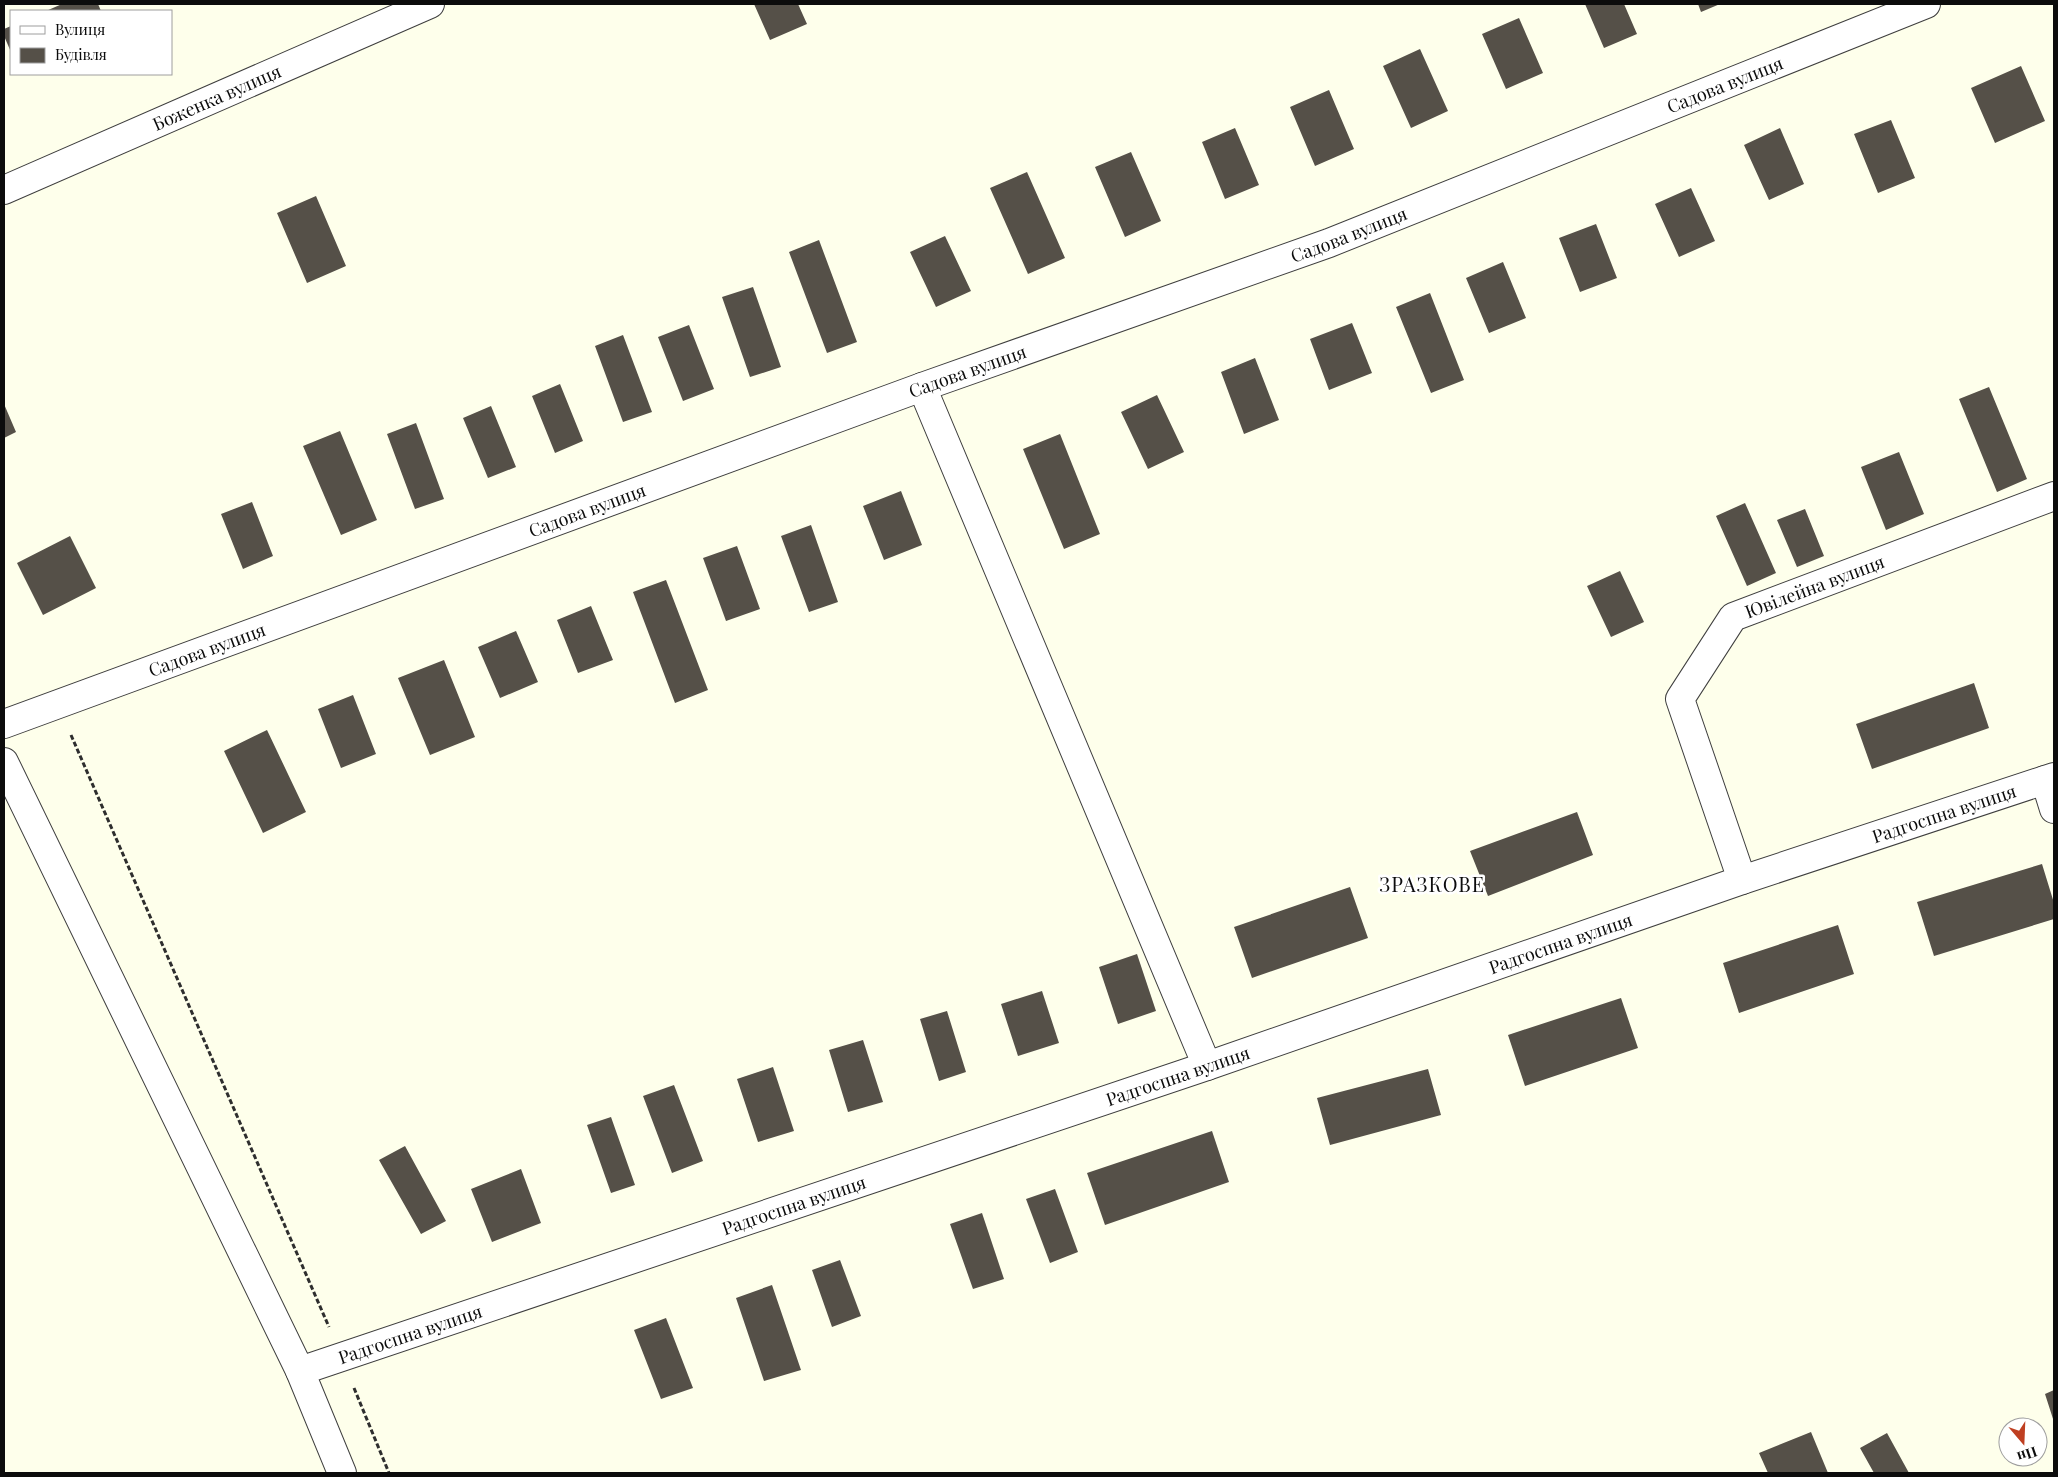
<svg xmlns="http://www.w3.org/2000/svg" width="2058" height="1477" viewBox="0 0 2058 1477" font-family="'Playfair Display',serif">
<rect width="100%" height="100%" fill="#feffeb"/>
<path fill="#555048" d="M62,4h36l3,7h-55z
M754,4h44l9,20 -37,16z
M1585,4h39l13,30 -33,14z
M1698,4h22l-19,8z
M1519,18l24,55 -37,16 -24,-55z
M11,26v26l-7,-16v-7z
M1420,49l28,62 -37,17 -28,-62z
M2021,66l24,55 -50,22 -24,-55z
M1329,90l25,59 -39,17 -25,-59z
M1891,120l24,58 -37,15 -24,-59z
M1235,128l24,57 -34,14 -23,-57z
M1780,128l24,56 -35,16 -25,-55z
M1131,152l30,69 -36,16 -30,-70z
M1027,172l38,86 -37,16 -38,-86z
M1691,188l24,53 -36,16 -24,-53z
M316,196l30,70 -39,17 -30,-70z
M1596,224l21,54 -37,14 -21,-54z
M945,236l26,55 -35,16 -26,-55z
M819,240l38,102 -30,11 -38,-101z
M1503,262l23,56 -37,15 -23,-55z
M753,287l28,80 -31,10 -28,-80z
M1430,293l34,87 -33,13 -35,-86z
M1352,323l20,50 -43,17 -19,-51z
M689,325l25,64 -31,12 -25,-64z
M623,335l29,77 -29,10 -28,-76z
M1255,358l24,62 -35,14 -23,-62z
M560,384l23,57 -28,12 -23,-57z
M1989,387l38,92 -30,13 -38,-93z
M1157,395l27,57 -36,17 -27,-57z
M4,404l12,28 -12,6z
M491,406l25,61 -28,11 -25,-60z
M416,423l28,76 -29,10 -28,-75z
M340,431l37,89 -36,15 -38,-89z
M1060,434l40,100 -36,15 -41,-100z
M1899,452l25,62 -38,16 -25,-63z
M901,491l21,54 -38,15 -21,-54z
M252,502l21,54 -30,13 -22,-55z
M1745,503l31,70 -29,13 -31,-70z
M1805,509l19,47 -27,11 -20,-47z
M811,525l27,77 -29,10 -28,-76z
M70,536l26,52 -53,27 -26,-52z
M737,546l23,63 -34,12 -23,-63z
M1620,571l24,51 -33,15 -24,-51z
M666,580l42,110 -33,13 -42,-111z
M591,606l22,54 -35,13 -21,-53z
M516,631l22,51 -38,16 -22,-51z
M444,660l31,77 -45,18 -32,-77z
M1974,683l15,45 -117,41 -16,-45z
M353,695l23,59 -35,14 -23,-59z
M267,730l39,82 -43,21 -39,-82z
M1577,812l16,43 -105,41 -18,-45z
M2042,864l12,39v16l-120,37 -17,-54z
M1350,887l18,51 -116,40 -18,-51z
M1838,925l16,49 -115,39 -16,-50z
M1137,954l19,57 -38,13 -19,-57z
M1042,991l17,52 -41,13 -17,-52z
M1621,998l17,50 -113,38 -17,-51z
M947,1011l19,61 -27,9 -19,-62z
M863,1040l20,62 -35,10 -19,-62z
M773,1067l21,64 -36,11 -21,-63z
M1428,1069l13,46 -111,30 -13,-47z
M674,1085l29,76 -31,12 -29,-77z
M611,1117l24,68 -24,8 -24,-68z
M1212,1131l17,51 -124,43 -18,-52z
M405,1146l41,75 -25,13 -42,-74z
M521,1169l20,54 -49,19 -21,-53z
M1055,1189l23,63 -28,11 -24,-64z
M982,1213l22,66 -31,10 -23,-65z
M840,1260l21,56 -29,11 -20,-57z
M772,1285l29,85 -37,11 -28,-83z
M666,1318l27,70 -32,11 -27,-69z
M2054,1390v32l-9,-28z
M1811,1432l17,41h-60l-9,-20z
M1887,1433l22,40h-35l-14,-25z"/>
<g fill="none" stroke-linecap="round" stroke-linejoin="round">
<defs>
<g id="minor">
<path id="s1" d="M4,190l426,-186"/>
<path d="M922,387l285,679"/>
<path id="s2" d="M4,724l918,-337 407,-144 597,-239"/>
<path d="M4,762l296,609 42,102"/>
<path d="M2045,780l9,29"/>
<path id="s3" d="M1742,880l-62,-181 53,-82 321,-121"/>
<path id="s4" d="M300,1371l907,-305 535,-186 312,-103"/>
</g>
</defs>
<use href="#minor" stroke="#3f3f3f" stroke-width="30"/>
<path stroke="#2e2e2e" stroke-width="3" stroke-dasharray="5 2.5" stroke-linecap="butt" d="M71,735l258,592
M354,1388l35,85"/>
<use href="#minor" stroke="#fff" stroke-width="28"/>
</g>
<g text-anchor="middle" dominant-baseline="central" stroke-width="5" stroke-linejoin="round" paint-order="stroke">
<g font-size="18" fill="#0c0c0c" stroke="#fff">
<text stroke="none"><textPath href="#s2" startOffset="1836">Садова вулиця</textPath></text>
<text stroke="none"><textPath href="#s1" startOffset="232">Боженка вулиця</textPath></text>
<text stroke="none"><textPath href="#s2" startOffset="1431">Садова вулиця</textPath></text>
<text stroke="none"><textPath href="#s2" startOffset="1026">Садова вулиця</textPath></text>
<text stroke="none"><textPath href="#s2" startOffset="621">Садова вулиця</textPath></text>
<text stroke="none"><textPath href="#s3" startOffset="376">Ювілейна вулиця</textPath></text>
<text stroke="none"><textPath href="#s2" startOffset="216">Садова вулиця</textPath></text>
<text stroke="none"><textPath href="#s4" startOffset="1736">Радгоспна вулиця</textPath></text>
<text stroke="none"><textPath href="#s4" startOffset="1331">Радгоспна вулиця</textPath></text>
<text stroke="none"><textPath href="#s4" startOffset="926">Радгоспна вулиця</textPath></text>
<text stroke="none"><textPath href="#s4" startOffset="521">Радгоспна вулиця</textPath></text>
<text stroke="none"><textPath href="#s4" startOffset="116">Радгоспна вулиця</textPath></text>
</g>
<g font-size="20" letter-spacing="1" fill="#0c0c0c" stroke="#fff">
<text x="1432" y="883">ЗРАЗКОВЕ</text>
</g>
</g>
<rect width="2058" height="1477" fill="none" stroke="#0c0c0c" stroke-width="10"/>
<rect x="10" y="10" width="162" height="65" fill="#ffffff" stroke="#9e9e9e"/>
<rect x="20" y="26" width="25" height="8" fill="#ffffff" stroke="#9e9e9e"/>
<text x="55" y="35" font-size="15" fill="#0c0c0c">Вулиця</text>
<rect x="20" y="48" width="25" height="15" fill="#555048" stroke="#9e9e9e"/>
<text x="55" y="60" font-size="15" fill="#0c0c0c">Будівля</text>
<g transform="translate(2023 1442) rotate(161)"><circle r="24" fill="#ffffff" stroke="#9e9e9e"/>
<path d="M0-4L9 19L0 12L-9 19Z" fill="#bf3f21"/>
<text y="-8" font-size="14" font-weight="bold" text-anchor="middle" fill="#0c0c0c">Пн</text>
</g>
</svg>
